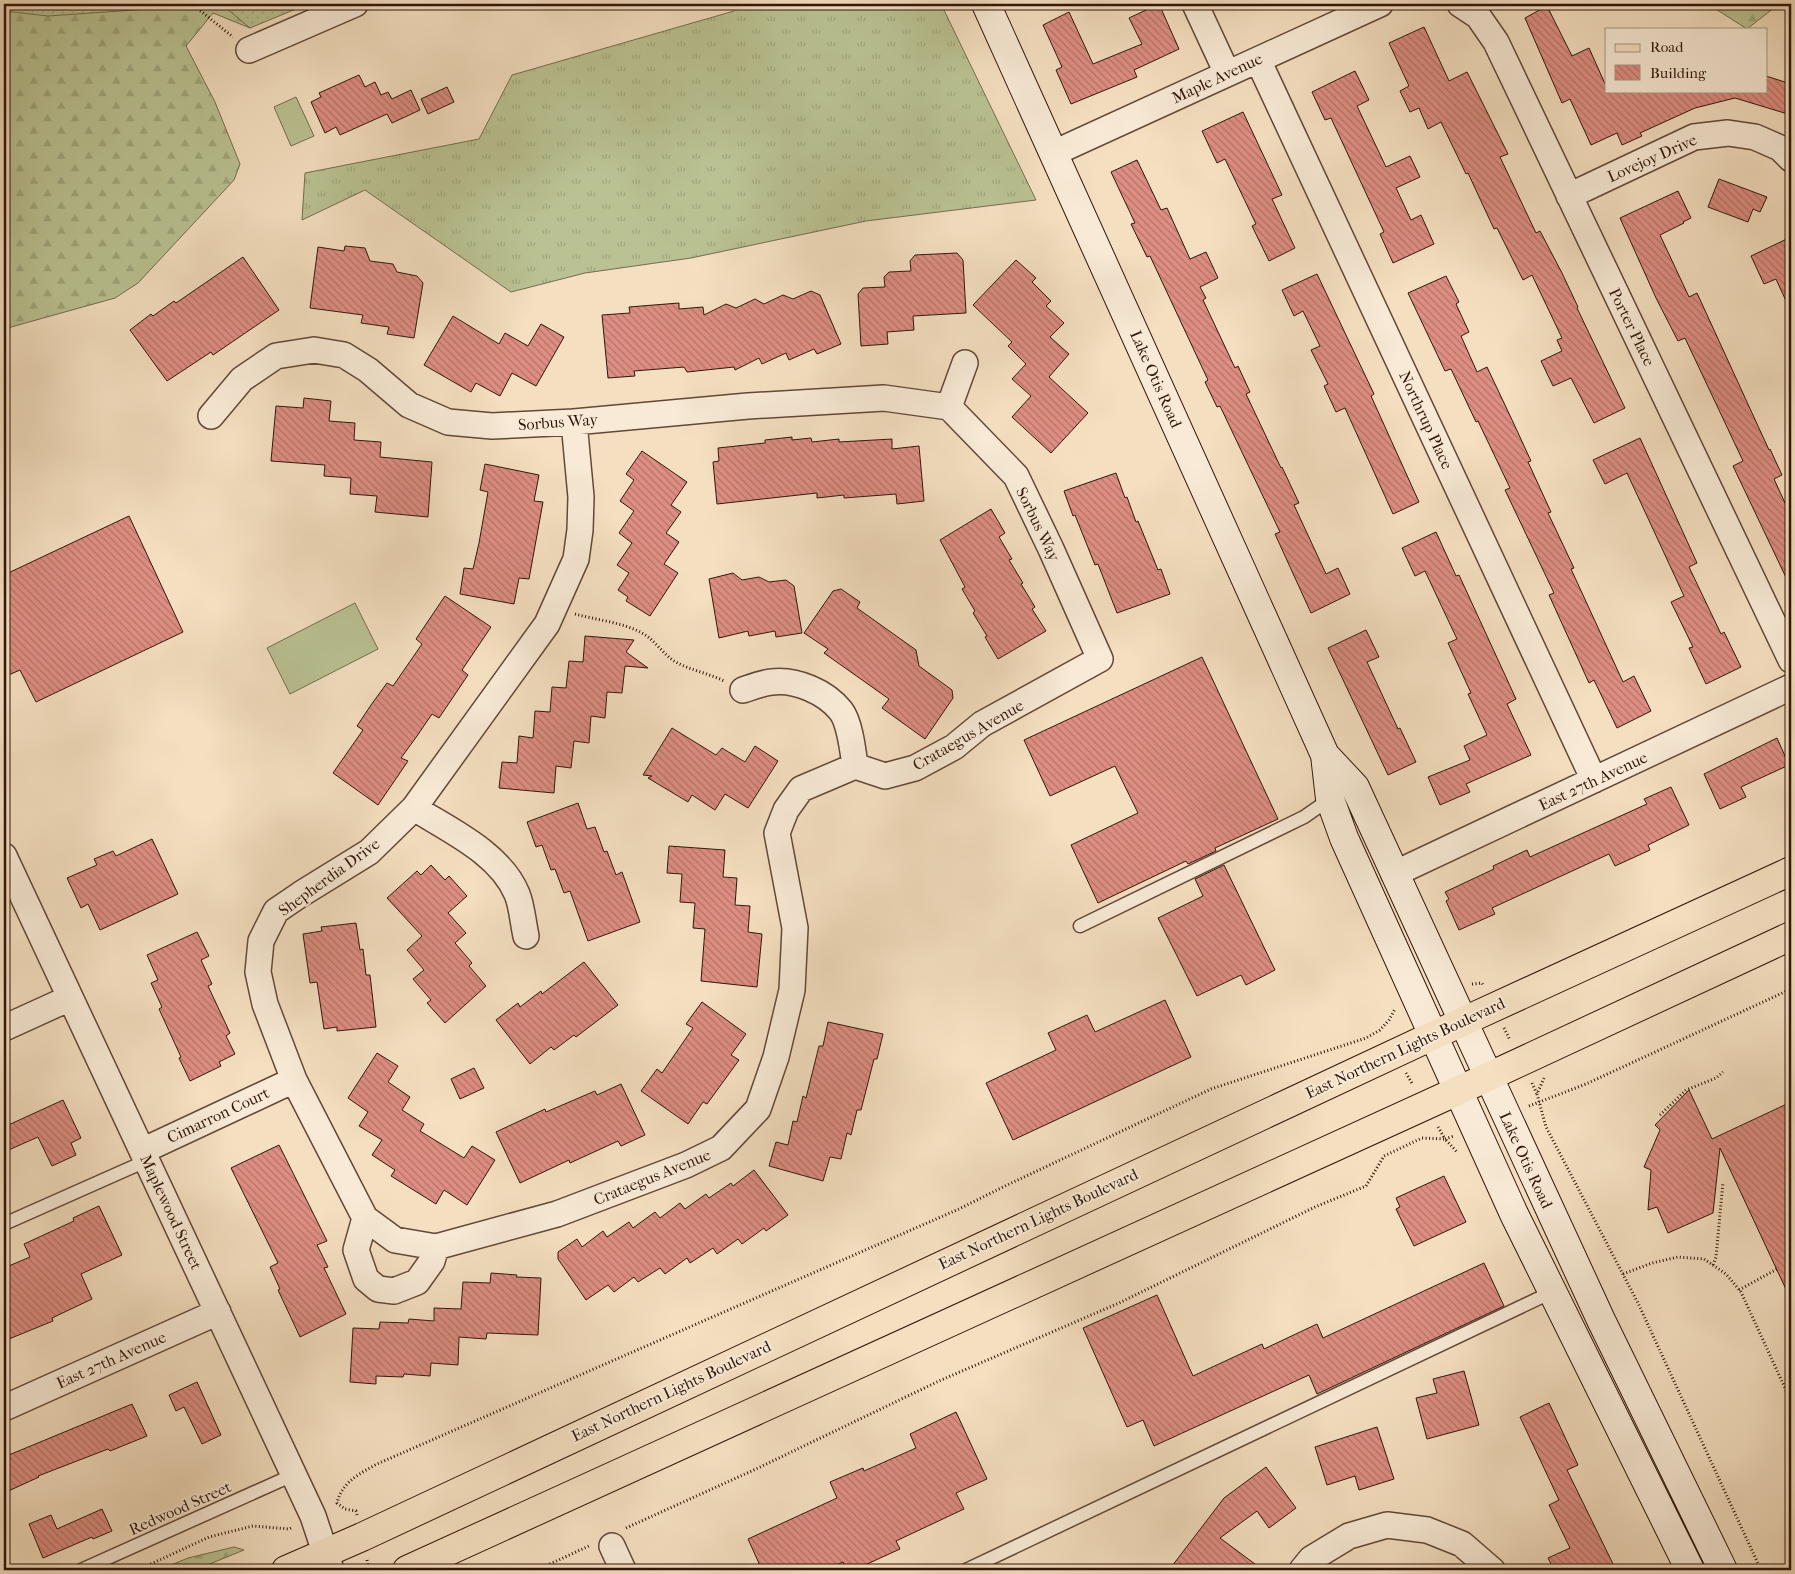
<svg xmlns="http://www.w3.org/2000/svg" width="1795" height="1574" viewBox="0 0 1795 1574" font-family="'IM FELL French Canon',serif">
<defs>
<pattern id="grass-tufts" width="24" height="20" patternUnits="userSpaceOnUse" patternTransform="scale(1.25)"><rect width="24" height="20" fill="#bac293"/><path d="M3 7l-1-3M5 7V3M7 7l1-3M15 17l-1-3M17 17v-4M19 17l1-3" fill="none" stroke="#a0a67d"/></pattern>
<pattern id="forest-firs" width="22" height="20" patternUnits="userSpaceOnUse" patternTransform="scale(1.25)"><rect width="22" height="20" fill="#bac293"/><path d="M5 1l3.5 6h-7zM16 11l3.5 6h-7z" fill="#a0a67d"/></pattern>
<pattern id="park-dots" width="8" height="8" patternUnits="userSpaceOnUse" patternTransform="scale(1.25)"><rect width="8" height="8" fill="#bac293"/><path d="M2 2h.1M6 6h.1" fill="none" stroke="#a0a67d" stroke-width="1.8" stroke-linecap="round"/></pattern>
<pattern id="building-back-hatch" width="6" height="6" patternUnits="userSpaceOnUse" patternTransform="scale(1.25)"><rect width="6" height="6" fill="#de8e82"/><path d="M-1 5l2 2M0 0l6 6M5-1l2 2" fill="none" stroke="#b57369"/></pattern>
</defs>
<rect width="100%" height="100%" fill="#f4dfc0"/>
<filter id="stains"><feTurbulence type="fractalNoise" baseFrequency=".004" numOctaves="4"/><feColorMatrix values="0 0 0 0 .2 0 0 0 0 .09 0 0 0 0 .02 0 0 0 .5 -.17"/></filter>
<radialGradient id="worn" r=".72"><stop offset=".6" stop-color="#630" stop-opacity="0"/><stop offset="1" stop-color="#630" stop-opacity=".3"/></radialGradient>
<path fill="url(#grass-tufts)" stroke="#766c4f" d="M740,4h201l95,196 -170,21 -175,37 -106,15 -74,19 -146,-102 -63,30 3,-47 174,-34 33,-64 222,-64z"/>
<path fill="url(#forest-firs)" stroke="#766c4f" d="M4,4h283l-37,24 -37,-15 -27,33 29,56 25,62 -6,16 -96,103 -23,15 -104,29 -7,9z
M1708,4h71l-32,25z
M234,1547l10,3 -49,20h-36l29,-12z"/>
<path fill="url(#park-dots)" stroke="#766c4f" d="M4,4h304l-58,24 -29,-24 -173,12 -44,-5z"/>
<path fill="#bac293" stroke="#766c4f" d="M296,97l18,39 -23,10 -17,-39z
M355,603l23,46 -88,45 -23,-46z"/>
<path fill="url(#building-back-hatch)" stroke="#31160b" d="M1159,4l20,45 -45,21 3,7 -66,27 -15,-34 6,-3 -19,-42 26,-13 24,52 49,-20 -13,-26z
M1547,6l25,50 17,-8 17,38v5h160v-15l25,8v31l-56,-17 -40,10 -55,25 2,3 -20,9 -5,-12 -26,12 -21,-46 -8,4 -37,-85z
M1424,27l25,54 18,-9 41,82 -8,3 36,76 4,-2 22,42 16,34 -1,1 48,100 -31,15 -23,-45 -18,8 -12,-25 21,-10 -5,-11 5,-2 -30,-63 -9,5 -26,-52 -3,1 -26,-56 -2,1 -25,-52 -13,7 -9,-21 -9,4 -10,-21 9,-5 -20,-43z
M1355,71l14,29 -12,6 29,61 24,-11 10,21 -24,11 15,32 10,-5 13,29 -41,19 -13,-29 4,-2 -53,-114 -6,2 -13,-28z
M359,75l6,12 10,-5 6,13 7,-3 4,7 19,-9 9,20 -28,13 -5,-9 -47,21 -4,-8 -11,6 -14,-31 10,-5 -2,-4z
M447,87l7,15 -26,12 -7,-15z
M1243,112l39,83 -10,4 23,49 -26,13 -17,-35 4,-2 -31,-65 -8,4 -15,-32z
M1137,160l24,50 6,-2 23,51 16,-7 12,26 -18,9 6,11 -3,2 32,68 3,-2 12,26 -4,2 35,74 1,-1 17,36 -5,2 32,69 12,-6 12,26 -39,19 -36,-79 5,-2 -60,-126 -3,1 -12,-25 3,-2 -58,-124 -3,1 -16,-33 4,-1 -24,-51z
M1719,179l48,18 -7,15 -7,-3 -5,13 -40,-15z
M1678,191l13,27 -8,4 1,1 -24,12 29,62 8,-4 72,157 1,-1 12,26 -8,4 17,37v72l-58,-122 10,-5 -58,-123 -7,3 -22,-43 -36,-80z
M1791,237v75l-15,-33 -12,5 -13,-28z
M345,246l20,2 5,13 23,3 4,8 20,4 6,7 -9,55 -27,-4 2,-7 -28,-4 2,-8 -53,-7 8,-61 26,4z
M957,253l6,7 3,53 -53,3 1,14 -27,2 1,12 -27,2 -3,-52 5,-6 22,-1 -1,-10 5,-5 22,-1 -1,-10 5,-6z
M243,257l36,53 -66,45 -2,-3 -44,29 -37,-51 21,-16 2,2 21,-15 2,2z
M1016,260l20,18 -4,4 19,19 -5,5 18,17 -14,14 19,17 -20,23 39,36 -37,40 -39,-36 19,-21 -19,-17 14,-15 -18,-18 4,-4 -39,-37z
M1317,274l57,120 -3,2 48,106 -26,12 -48,-106 -9,4 -12,-26 4,-2 -17,-34 9,-4 -17,-35 -9,5 -12,-26z
M1446,276l13,26 -3,2 13,28 -8,4 16,36 10,-5 26,55 18,39 -3,1 23,50 -3,1 26,55 -3,1 52,113 11,-6 17,35 -34,17 -23,-48 -5,3 -40,-88 5,-2 -49,-103 5,-2 -32,-67 -2,1 -25,-53 -6,2 -37,-78z
M811,291l9,4 21,49 -24,10 -3,-5 -25,11 -3,-7 -24,11 -3,-6 -24,12 -1,-3 -47,5 -3,-5 -50,4 1,5 -27,2 -6,-63 28,-2 -1,-6 50,-4v6l24,-2 1,8 22,-11 10,4 19,-9 9,5 19,-9 10,4z
M453,316l46,28 6,-11 23,13 13,-22 23,13 -28,49 -24,-13 -12,23 -24,-13 -5,9 -47,-27z
M304,398l27,3 -2,20 26,2 -1,17 27,2 -1,15 52,5 -4,55 -53,-5 2,-16 -27,-2 1,-16 -27,-2 1,-11 -54,-4 5,-55 27,2z
M792,437v3l19,-2 1,4 27,-3v3l53,-3v10l27,-3 5,55 -27,3 -1,-10 -52,4v-3l-27,3v-5l-100,11 -4,-42 6,-1 -1,-13 47,-5v-3z
M1640,438l57,125 -8,4 32,67 3,-2 17,35 -35,17 -17,-36 4,-1 -22,-45 13,-6 -57,-123 -22,11 -12,-24z
M642,451l45,31 -16,23 10,7 -15,21 13,9 -15,22 14,9 -28,43 -24,-15 2,-4 -10,-7 11,-17 -12,-8 15,-22 -13,-10 15,-22 -14,-10 14,-21 -8,-6z
M485,464l54,11 -5,26 9,1 -14,77 -10,-1 -5,26 -54,-10 4,-26 9,1 6,-26 9,-51 -8,-2z
M1116,473l9,25 2,-1 9,25 2,-1 20,49 3,-1 9,25 -53,19 -19,-49 -3,1 -20,-50 -2,1 -9,-25z
M991,509l14,24 -6,4 13,22 -3,1 14,23 -2,1 14,23 -3,2 14,22 -48,28 -13,-22 2,-1 -14,-23 2,-2 -13,-22 3,-2 -25,-47z
M129,516l54,116 -147,70 -16,-32 -16,7v-102z
M1436,532l20,44 3,-1 57,124 -9,5 24,51 -65,29 4,8 -30,13 -12,-28 42,-17 -6,-14 23,-11 -19,-41 3,-1 -23,-50 9,-4 -32,-68 -10,5 -13,-28z
M733,573l9,7 17,-3 10,5 17,-2 8,6 8,47 -26,4 -1,-6 -26,5 -1,-5 -29,7 -10,-59z
M841,589l19,13 -3,6 59,42 3,16 33,24 1,8 -28,41 -43,-31 7,-9 -65,-46 4,-4 -24,-16 29,-42z
M445,596l46,31 -29,43 6,5 -29,43 -7,-4 -15,22 -16,22 7,3 -30,44 -45,-32 30,-43 -6,-4 14,-21 16,-22 6,3 29,-42 -6,-5z
M1366,630l13,27 -12,5 31,67 2,-1 16,34 -28,13 -60,-127z
M585,636l49,4 -8,12 22,16 -23,-2 -3,27 -15,-1 -2,26 -14,-2 -2,27 -15,-2 -3,27 -15,-2 -2,27 -55,-5 3,-26 15,1 2,-27 14,2 2,-27 15,1 2,-25 14,1 3,-27 14,1z
M1202,657l76,162 -63,29 1,3 -28,13 -2,-3 -88,42 -27,-58 67,-32 -23,-47 -65,30 -26,-56z
M672,728l44,27 6,-7 23,14 10,-16 23,15 -30,47 -23,-14 -10,16 -23,-15 -4,7 -40,-24 4,-2 -9,-1z
M1777,738l12,27 -48,22 5,10 -26,12 -16,-35z
M1671,787l18,38 -41,20 2,5 -35,16 -6,-12 -117,54 3,6 -36,16 -13,-29 3,-2 -4,-7 49,-23 -1,-3 34,-16 3,7 117,-53 -3,-5z
M578,803l9,26 8,-2 9,25 3,-1 9,24 6,-3 18,50 -52,19 -18,-50 -6,2 -9,-24 -4,1 -9,-25 -6,2 -9,-25z
M152,839l26,55 -78,36 -12,-26 -7,4 -14,-30 30,-13 -3,-6 19,-8 3,5z
M669,846l56,4 -2,27 14,1 -2,27 15,1 -2,26 14,2 -5,53 -56,-6 4,-52 -12,-1 2,-25 -15,-1 2,-28 -15,-1z
M431,865l14,15 4,-4 18,20 -19,17 18,20 -11,10 17,20 -3,3 17,20 -41,37 -18,-20 4,-3 -18,-21 11,-9 -17,-20 15,-14 -35,-38 30,-27 4,4z
M1224,865l51,105 -29,15 -5,-10 -44,21 -39,-78 45,-22 -8,-17z
M356,923l4,27 3,-1 3,26h4l6,52 -39,4v-4l-13,2 -7,-47 -7,1 -7,-49 19,-3 -1,-4z
M197,932l12,24 -8,4 11,24 -4,2 22,47 -4,3 9,18 -16,8 2,4 -31,15 -11,-23 2,-1 -22,-48 3,-2 -11,-24 7,-3 -11,-25z
M584,962l34,43 -42,32 -2,-2 -20,15 -3,-3 -21,17 -34,-44 22,-17 2,4 21,-16 1,3z
M1165,1000l26,57 -178,83 -27,-57 70,-33 -8,-17 39,-18 8,17z
M702,1002l44,32 -15,21 8,5 -32,44 -4,-2 -15,22 -47,-33 16,-22 5,4 31,-45 -7,-4z
M828,1022l55,12 -6,25h-3l-13,51h-4l-6,25 -4,-2 -6,26 -11,-2 -7,24 -54,-15 7,-24 12,3 5,-24 4,1 6,-26 3,2 13,-52h4z
M377,1053l21,13 -10,16 22,15 -8,13 22,14 -4,7 44,27 8,-12 23,14 -28,45 -23,-15 -8,14 -45,-28 4,-6 -23,-15 10,-15 -23,-14 9,-14 -20,-14z
M474,1068l10,20 -24,11 -9,-20z
M621,1084l24,51 -24,11 -3,-5 -48,22 -1,-3 -49,23 -24,-51 49,-23 1,3 49,-21 2,4z
M1689,1090l23,49 79,-37v198l-71,-152 -7,65 -45,20 -11,-26 -9,3 3,-40 -7,-3 16,-37 -5,-5z
M63,1100l18,38 -10,5 5,12 -24,11 -14,-29 -34,15v-25z
M279,1145l48,96 -10,4 11,22 -4,1 22,46 -46,23 -22,-47 2,-1 -10,-22 8,-4 -47,-95z
M754,1170l34,45 -22,16 -2,-3 -22,16 -4,-5 -21,15 -4,-6 -23,15 -3,-5 -22,16 -5,-6 -22,14 -4,-5 -20,15 -6,-7 -22,15 -28,-41v-7l19,-13 5,8 21,-16 4,6 22,-15 4,6 22,-16 5,6 20,-15 5,6 21,-15 3,4 22,-15 2,3z
M1444,1176l22,46 -52,24 -18,-37 4,-2 -4,-9z
M99,1206l23,49 -41,19 11,25 -40,19 1,3 -49,20v-73l26,-11 -6,-13 50,-23 -1,-3z
M1484,1263l20,43 -187,88 -8,-19 -155,71 -11,-26 -16,7 -44,-99 74,-33 36,81 69,-32 2,5 53,-25 6,14z
M491,1273l26,2 -1,2 25,1 -3,57 -51,-2 -1,6 -27,-2 -1,28 -27,-2 -1,13 -26,-2 -1,3 -27,-1v8l-26,-2 3,-54 26,1 1,-7 28,1 1,-4 25,2v-13l27,1 2,-27 27,1z
M1464,1371l15,54 -52,14 -11,-41 21,-5 -4,-14z
M197,1382l24,53 -19,9 -18,-37 -8,4 -7,-16z
M1549,1403l29,62 -11,5 49,100h-62l-6,-12 22,-10 -21,-43 10,-5 -39,-83z
M132,1404l15,32 -37,15 -2,-2 -70,27 1,1 -35,16v-36z
M956,1412l31,67 -31,14 8,16 -68,32 4,8 -46,21h-7l-4,-8 -17,8h-64l-14,-31 89,-41 -7,-16 33,-14 1,3 52,-23 -6,-14z
M1377,1427l17,52 -35,11 -4,-14 -28,9 -12,-38z
M1266,1467l30,41 -27,20 -12,-17 -37,27 43,32h-94l55,-72z
M102,1509l10,22 -19,8 -1,-2 -49,21 -14,-34 22,-9 6,14z"/>
<g fill="none" stroke-linecap="round" stroke-linejoin="round">
<defs>
<path id="lane" d="M1080,926l224,-109 26,-18
M4,1224l142,-63
M81,1570l212,-95
M966,1570l586,-278"/>
<path id="street" d="M1195,4l32,69
M1460,4l18,12 18,26 295,618
M249,50l106,-46
M1258,60l336,720
M1054,153l326,-149
M1569,196l125,-59 34,-4 27,4 25,11 11,11
M211,416l31,-37 34,-23 38,-6 30,5 24,15 41,35 39,17 44,4 82,-4 174,-16 136,-8 65,9 16,-44
M574,422l7,75 -1,33 -4,29 -29,65 -133,184 -45,44 -68,42 -25,17 -15,30 -3,31 7,32 29,76 71,138 30,22 41,7 121,-33 129,-49 35,-17 37,-39 18,-52 16,-67 3,-62 -18,-95 9,-23 15,-21 54,-23 30,10 30,-8 39,-21 28,-23 118,-65 -49,-110 -35,-73 -67,-69
M743,690c9,-3 19,-7 29,-8 24,-3 54,10 69,29 9,12 12,40 14,55
M414,808c35,22 86,45 103,86 5,12 6,29 9,42
M4,856l309,660 18,54
M1394,874l397,-187
M4,1028l66,-30
M142,1151l152,-71
M365,1218l-9,32 10,29 12,10 16,2 23,-9 15,-21 4,-14
M4,1408l214,-96
M612,1546l11,24
M1302,1570l9,-11 38,-23 38,-11 40,5 35,14 30,26"/>
<path id="secondary" d="M986,4l339,751 5,44 14,39 170,376 176,356
M1325,755l30,32 246,533 122,250"/>
<path id="primary" d="M286,1570l76,-33 1100,-515 329,-151
M407,1570l1081,-493 303,-141"/>
</defs>
<use href="#lane" stroke="#624838" stroke-width="15"/>
<use href="#street" stroke="#624838" stroke-width="28"/>
<use href="#secondary" stroke="#31160b" stroke-width="30"/>
<use href="#primary" stroke="#31160b" stroke-width="30"/>
<path stroke="#31160b" stroke-width="3" stroke-dasharray="1 2.5" stroke-linecap="butt" d="M192,4l41,33
M575,614c21,6 47,8 67,19 13,7 20,20 32,28 15,9 34,12 50,20
M1472,984l10,-1 1,3
M1504,1028l6,12
M1406,1073l7,12
M1544,1078l-7,16 9,33 92,176 123,267
M1532,1083l5,11
M1529,1106l57,-22 205,-95
M1660,1115l26,-25 30,-12 7,-6
M1438,1127l7,12 9,-3
M1713,1265l3,-8 7,-75
M1623,1274l29,-11 26,-6 26,2 22,15 15,18 50,109
M1739,1290l38,-21
M357,1515l-1,-4 -11,-2 -8,-6c5,-21 22,-29 40,-39l582,-255 46,-23 206,-97 155,-51 14,-8 9,-10 6,-11
M626,1528l130,-59 183,-88 180,-78 196,-96 51,-21 18,-30 38,-18 23,1 12,13
M367,1560l2,10
M138,1570l71,-33 44,-11 36,3 4,-2
M537,1570l54,-25"/>
<use href="#lane" stroke="#f8ead6" stroke-width="12"/>
<use href="#street" stroke="#f8ead6" stroke-width="25"/>
<use href="#secondary" stroke="#f8ead6" stroke-width="28"/>
<use href="#primary" stroke="#f4dfc0" stroke-width="28"/>
</g>
<g text-anchor="middle" dominant-baseline="central" stroke-width="4" stroke-linejoin="round" paint-order="stroke">
<g font-size="16" fill="#31160b" stroke="#f8ead6">
<text transform="translate(1217 78) rotate(-25)">Maple Avenue</text>
<text transform="translate(1652 158) rotate(-24)">Lovejoy Drive</text>
<text transform="translate(1632 327) rotate(64)">Porter Place</text>
<text transform="translate(1156 379) rotate(66)">Lake Otis Road</text>
<text transform="translate(1426 420) rotate(65)">Northrup Place</text>
<text transform="translate(558 422) rotate(-4)">Sorbus Way</text>
<text transform="translate(1038 524) rotate(64)">Sorbus Way</text>
<text transform="translate(968 735) rotate(-30)">Crataegus Avenue</text>
<text transform="translate(1593 781) rotate(-25)">East 27th Avenue</text>
<text transform="translate(329 877) rotate(-36)">Shepherdia Drive</text>
<text transform="translate(1405 1048) rotate(-25)">East Northern Lights Boulevard</text>
<text transform="translate(218 1115) rotate(-25)">Cimarron Court</text>
<text transform="translate(1526 1160) rotate(65)">Lake Otis Road</text>
<text transform="translate(652 1177) rotate(-22)">Crataegus Avenue</text>
<text transform="translate(171 1212) rotate(65)">Maplewood Street</text>
<text transform="translate(1038 1219) rotate(-25)">East Northern Lights Boulevard</text>
<text transform="translate(111 1360) rotate(-24)">East 27th Avenue</text>
<text transform="translate(671 1391) rotate(-25)">East Northern Lights Boulevard</text>
<text transform="translate(180 1508) rotate(-24)">Redwood Street</text>
</g>
</g>
<rect width="1795" height="1574" fill="none" stroke="#f4dfc0" stroke-width="20"/>
<rect x="5" y="5" width="1785" height="1564" fill="none" stroke="#31160b" stroke-width="2.5"/>
<rect x="10" y="10" width="1775" height="1554" fill="none" stroke="#31160b"/>
<rect x="1605" y="28" width="162" height="65" fill="#f8ead6" stroke="#a89585"/>
<rect x="1615" y="44" width="25" height="8" fill="#f4dfc0" stroke="#a89585"/>
<text x="1650" y="52" font-size="15" fill="#31160b">Road</text>
<rect x="1615" y="65" width="25" height="15" fill="url(#building-back-hatch)" stroke="#a89585"/>
<text x="1650" y="78" font-size="15" fill="#31160b">Building</text>
<rect width="100%" height="100%" filter="url(#stains)"/>
<rect width="100%" height="100%" fill="url(#worn)"/>
</svg>
